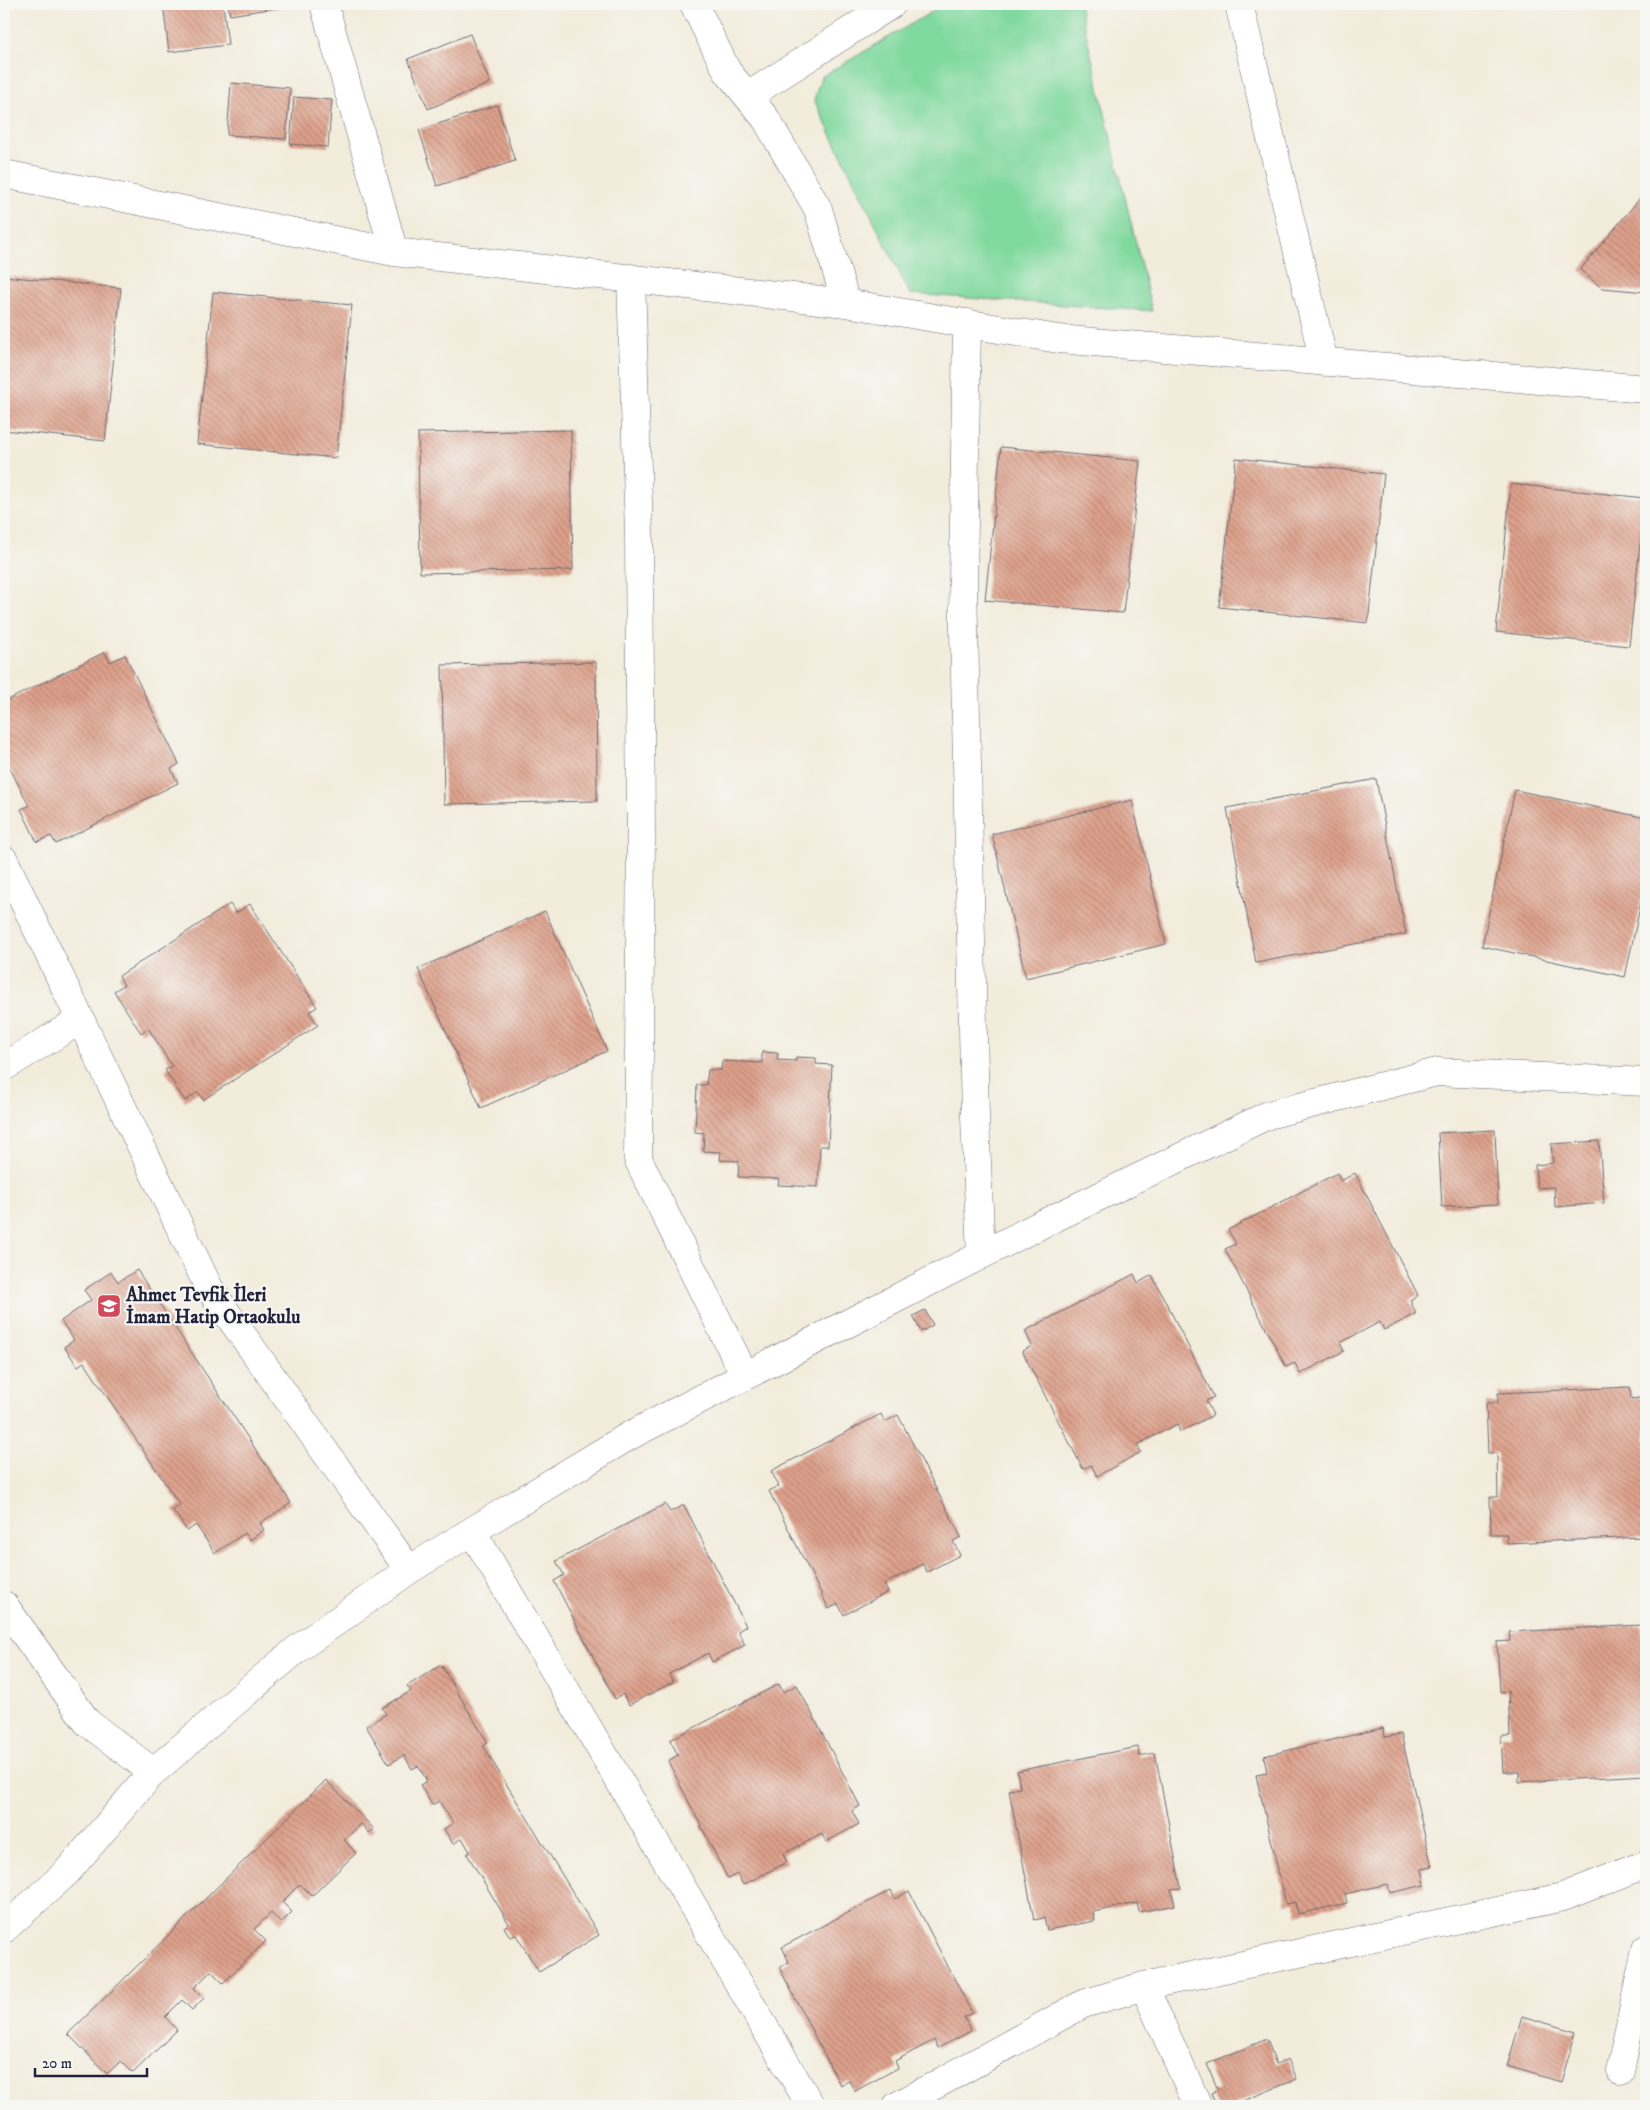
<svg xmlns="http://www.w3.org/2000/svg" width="1650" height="2110" viewBox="0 0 1650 2110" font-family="'IM FELL DW Pica',serif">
<defs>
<pattern id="building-back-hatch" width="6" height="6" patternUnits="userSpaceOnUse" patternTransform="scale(1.25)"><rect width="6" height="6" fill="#dea18b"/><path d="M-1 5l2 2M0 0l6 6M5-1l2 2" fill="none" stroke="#b48373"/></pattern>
</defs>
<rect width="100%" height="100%" fill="#f6f6f2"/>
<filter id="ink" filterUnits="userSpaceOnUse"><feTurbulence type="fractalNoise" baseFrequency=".02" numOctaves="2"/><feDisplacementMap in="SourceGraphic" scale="10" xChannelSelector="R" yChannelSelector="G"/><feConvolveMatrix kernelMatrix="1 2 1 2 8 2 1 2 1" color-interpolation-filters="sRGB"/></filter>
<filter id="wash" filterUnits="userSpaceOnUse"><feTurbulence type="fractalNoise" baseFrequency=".0096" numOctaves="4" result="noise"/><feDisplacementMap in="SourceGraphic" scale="20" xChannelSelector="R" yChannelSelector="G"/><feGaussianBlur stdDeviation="1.12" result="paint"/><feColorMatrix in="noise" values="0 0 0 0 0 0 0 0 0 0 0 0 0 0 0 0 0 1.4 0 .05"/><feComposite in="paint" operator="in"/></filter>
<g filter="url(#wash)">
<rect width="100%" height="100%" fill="#f2ecdb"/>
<path fill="#80d99e" stroke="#517e6c" d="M945,4h134l73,307 -242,-17 -96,-194 7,-23z"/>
<g id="blocks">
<path fill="url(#building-back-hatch)" d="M163,4h60l5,41 -59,7z
M228,4h66l1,1 -65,10z
M470,34l20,49 -62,26 -20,-50z
M231,83l59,5 -4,51 -59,-4z
M294,97l38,3 -4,47 -38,-3z
M497,105l18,56 -78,25 -18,-56z
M1646,191v101l-44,-4 -22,-18z
M4,276l117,12 -16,153 -101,-11z
M213,292l139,13 -16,153 -139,-14z
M571,430l2,140 -153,3 -2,-140z
M1001,447l139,14 -17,152 -138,-13z
M1236,458l148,16 -16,149 -149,-16z
M1511,484l134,14 -16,148 -133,-14z
M105,652l5,10 15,-7 54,109 -8,5 7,14 -122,61 -5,-8 -14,6 -16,-33 8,-3 -20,-40 -5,3v-67z
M596,662l1,139 -153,3 -2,-139z
M1376,779l30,155 -150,29 -29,-155z
M1515,790l131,28v61l-21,98 -143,-31z
M1132,800l34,144 -140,34 -34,-144z
M230,904l6,9 14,-9 67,103 -8,5 9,13 -115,75 -5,-8 -13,9 -20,-31 7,-4 -24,-38 -7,5 -27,-42 10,-6 -5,-9z
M545,911l62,140 -126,57 -63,-139z
M762,1052l16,1 -1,7 19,1v-4l20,1v6l16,1 -4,81h-8l-2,41 -40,-2 1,-6 -41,-2 1,-16 -19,-1 1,-8 -18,-1 1,-18 -9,-1 2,-47h9l2,-15h13l1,-9 40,2z
M1495,1130l3,74 -56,3 -4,-74z
M1599,1141l5,62 -49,4 -1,-20 -17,1 -2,-23 18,-2 -2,-19z
M1337,1173l4,8 14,-8 63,122 -8,5 6,14 -32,16 -4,-8 -40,21 4,8 -44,23 -5,-11 -9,4 -61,-118 11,-5 -8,-14z
M137,1270l154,233 -31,20 4,7 -14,10 -5,-7 -30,20 -19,-28 -9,6 -14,-21 7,-5 -96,-143 -6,4 -14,-19 10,-7 -13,-19 30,-21 -7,-10 27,-18 7,10z
M1134,1274l4,9 14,-8 62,122 -8,4 7,14 -33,17 -3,-8 -40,21 4,7 -44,24 -6,-11 -8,4 -61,-118 10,-5 -7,-15z
M925,1310l8,15 -12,7 -8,-16z
M1630,1387l1,12 15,-2v124h-2v16l-137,6v-9h-16l-1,-37h8l-1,-44h-9l-2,-50h12v-10z
M881,1414l4,8 13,-7 63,122 -8,4 7,14 -33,17 -4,-8 -39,20 4,8 -44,23 -6,-11 -9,5 -60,-118 10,-5 -8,-15z
M665,1504l5,8 14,-7 62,121 -8,5 7,14 -33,17 -4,-9 -39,21 4,8 -44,23 -6,-11 -8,5 -61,-118 10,-6 -8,-14z
M1642,1625v12h4v138l-127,7v-10h-16l-2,-36h9l-2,-45 -8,1 -3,-50 13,-1 -1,-9z
M441,1665l47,78 -5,3 116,189 -60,37 -23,-37 -6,2 -6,-10 5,-3 -42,-70 3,-2 -8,-14 -9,6 -9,-15 9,-6 -14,-22 -7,4 -12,-20 7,-4 -9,-15 -6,3 -8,-14 -15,9 -23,-38 20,-12 -4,-6 29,-17 -4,-5z
M779,1684l4,8 14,-7 63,121 -8,5 7,13 -33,18 -4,-8 -39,20 4,8 -44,23 -6,-11 -9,5 -60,-118 10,-6 -8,-15z
M1383,1728l2,9 16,-3 31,133 -10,2 3,16 -35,8 -2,-9 -43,10 2,9 -49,11 -3,-12 -9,2 -30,-129 11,-2 -3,-17z
M1138,1747l1,9 16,-3 26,135 -10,1 4,16 -36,7 -2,-9 -44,9 2,9 -48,9 -3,-12 -10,2 -25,-130 11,-2 -3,-17z
M326,1780l48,49 -5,4 -8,-9 -17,16 12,13 -44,43 -12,-12 -18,18 10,10 -11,11 -10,-10 -17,16 12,12 -43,42 -12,-12 -17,17 10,10 -12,12 -10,-10 -17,17 12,13 -44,43 -12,-12 -14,13 -39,-40z
M891,1890l4,9 14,-8 63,122 -8,4 7,14 -33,17 -4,-8 -39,21 3,7 -43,23 -6,-10 -9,4 -61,-118 10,-5 -7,-15z
M1522,2016l54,16 -15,50 -54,-16z
M1267,2039l9,25 12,-5 9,20 -66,27h-15l-5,-13 7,-3 -11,-26z"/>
</g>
</g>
<g filter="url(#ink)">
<use href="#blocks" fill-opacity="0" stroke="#6b6973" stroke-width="1"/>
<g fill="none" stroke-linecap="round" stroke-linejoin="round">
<defs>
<path id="minor" d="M324,4l70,248
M694,4l33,67 39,48 52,90 28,94
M1239,4l85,358
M748,96l144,-92
M4,174l390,78 452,51 212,36 588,50
M631,278l8,256 2,303 -3,322 107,217
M967,323l-4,261 12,533 6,138
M4,860l205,428 200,282
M4,1067l76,-47
M472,1531l339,575
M4,1605l83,117 66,50
M4,1929l62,-56 87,-101 143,-122 113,-80 63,-39 157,-95 116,-60 293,-150 230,-111 169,-43 209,10
M1144,1986l54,120
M1620,2071l26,-122
M897,2106l186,-102 61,-18 419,-89 83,-33"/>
</defs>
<use href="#minor" stroke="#6b6973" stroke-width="29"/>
<use href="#minor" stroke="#fff" stroke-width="28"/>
</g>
</g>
<defs>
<symbol id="school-square" viewBox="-11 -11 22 22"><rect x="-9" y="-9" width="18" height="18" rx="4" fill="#d1495b" stroke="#f6f6f2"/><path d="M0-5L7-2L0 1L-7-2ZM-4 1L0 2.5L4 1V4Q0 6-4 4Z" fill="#fff"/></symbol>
</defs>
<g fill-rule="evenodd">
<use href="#school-square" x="95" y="1292" width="28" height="28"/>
</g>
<g text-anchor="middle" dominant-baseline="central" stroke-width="4.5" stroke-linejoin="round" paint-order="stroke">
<g font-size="19" font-weight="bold" fill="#22223b" stroke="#f6f6f2" text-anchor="start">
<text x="126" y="1295">Ahmet Tevfik İleri<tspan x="126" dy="22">İmam Hatip Ortaokulu</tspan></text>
</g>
</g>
<rect width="1650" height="2110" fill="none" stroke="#f6f6f2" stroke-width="20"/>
<path d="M35 2068v8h112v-8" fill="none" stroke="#22223b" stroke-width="2.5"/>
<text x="42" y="2068" font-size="15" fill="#22223b" stroke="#f6f6f2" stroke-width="4" paint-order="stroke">20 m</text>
</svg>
